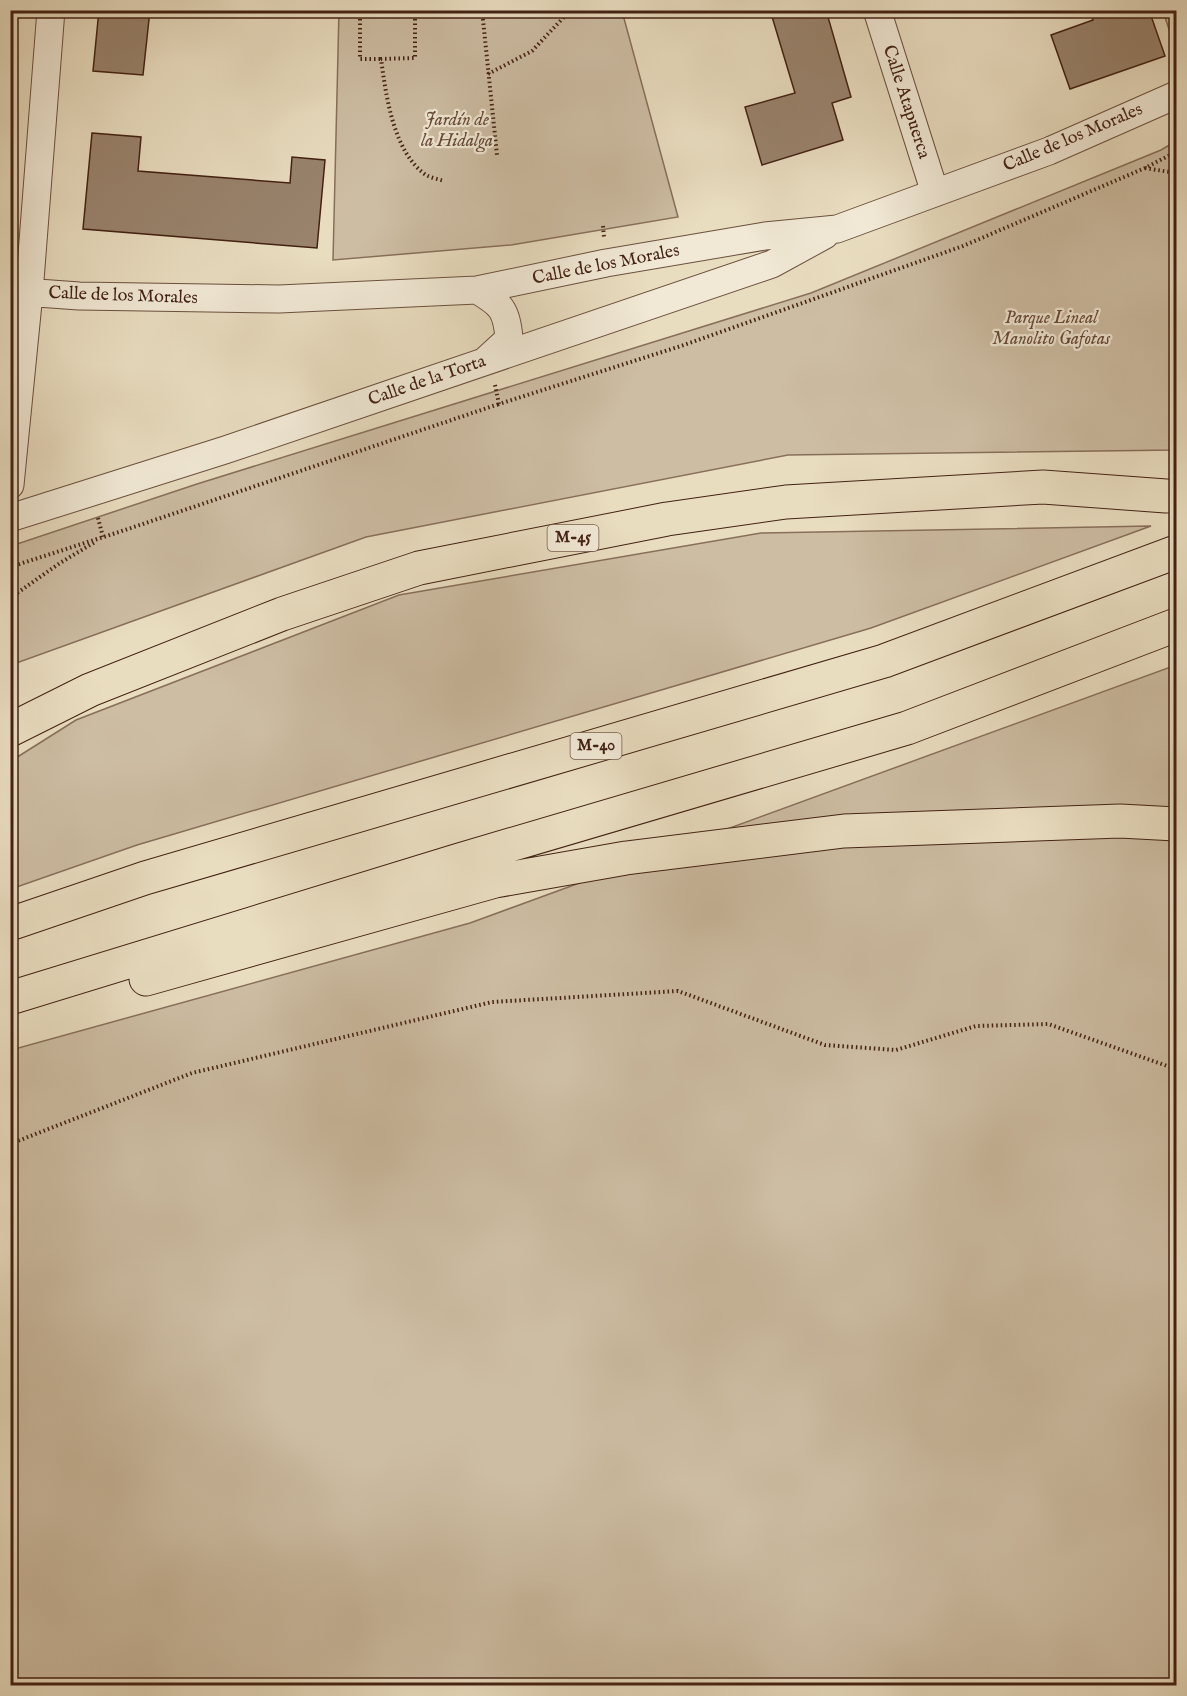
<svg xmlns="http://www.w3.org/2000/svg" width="1187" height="1696" viewBox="0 0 1187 1696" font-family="'IM FELL English',serif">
<rect width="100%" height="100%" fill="#e9ddc0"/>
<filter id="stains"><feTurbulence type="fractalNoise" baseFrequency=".00333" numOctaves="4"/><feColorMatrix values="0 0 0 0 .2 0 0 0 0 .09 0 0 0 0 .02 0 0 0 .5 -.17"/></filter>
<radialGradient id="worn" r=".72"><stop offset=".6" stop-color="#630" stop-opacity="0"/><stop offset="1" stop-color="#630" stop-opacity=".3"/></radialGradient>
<path fill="#cdbda3" stroke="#886f5b" stroke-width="1.5" d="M339,11h283l56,206 -167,28 -178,15z
M1163,11h13v40z
M1176,141v309l-388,5 -422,82 -355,128v-119l186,-62 614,-191 350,-143z
M1151,526l-280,102 -734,217 -126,44v-128l65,-41 323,-125 362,-62z
M1176,665v1020l-1165,1v-636l459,-127z"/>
<path fill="#99836d" stroke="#432113" stroke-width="1.5" d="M99,10h51l-7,65 -50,-4z
M770,10h56l25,87 -19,6 11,37 -81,25 -17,-58 50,-14z
M1089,10h60l16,46 -95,33 -19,-54 42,-15z
M92,133l49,4 -3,34 152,12 2,-26 33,3 -8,88 -234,-19z"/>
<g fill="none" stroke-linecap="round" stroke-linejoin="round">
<defs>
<path id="street" d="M877,10l58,183
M477,290c24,14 30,20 32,49l-23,21
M10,291l69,5 200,3 198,-9 129,-27 159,-27 72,-7 212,-78 127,-56
M10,485l19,-192 22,-283
M10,518l215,-68 547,-186 53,-29"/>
<path id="highway" d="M10,730l80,-40 192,-76 137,-46 248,-49 119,-17 257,-15 123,9
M10,924l135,-46 739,-217 292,-109
M146,979l349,-98 131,-23 218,-27 276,-10 56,3
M10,998l446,-137 451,-133 269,-103"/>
</defs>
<use href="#street" stroke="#6c503e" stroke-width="29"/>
<use href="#highway" stroke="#432113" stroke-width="35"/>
<path stroke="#432113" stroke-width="4" stroke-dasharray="1.5 3" stroke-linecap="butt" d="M360,10v49h21
M415,10v48l-34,1c5,36 12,93 45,116 5,3 12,4 18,6
M482,10l15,145
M488,74l44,-23 31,-33 3,-8
M1145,168l31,5
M603,226l1,11
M495,385l4,19 185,-59 279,-99 182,-78 31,-16
M98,518l5,19 -2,1
M10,567l109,-35 380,-128
M10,598l50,-35 35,-21
M10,1144l182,-71 300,-71 186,-11 147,54 71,5 80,-24 72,-2 128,45"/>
<use href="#street" stroke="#f1e9d6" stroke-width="27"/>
<use href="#highway" stroke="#e9ddc0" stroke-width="33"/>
</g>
<g text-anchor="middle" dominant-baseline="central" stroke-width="4.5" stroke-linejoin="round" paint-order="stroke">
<g fill="#f1e9d6" stroke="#775d4e" stroke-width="1.5">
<rect x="547.5" y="525" width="51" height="26" rx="4.5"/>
<rect x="570.5" y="733" width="51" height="26" rx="4.5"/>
</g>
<g font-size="16" font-weight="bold" fill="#432113">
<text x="573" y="538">M-45</text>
<text x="596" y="746">M-40</text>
</g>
<g font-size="18" fill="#432113" stroke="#f1e9d6">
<text transform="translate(906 102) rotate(72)">Calle Atapuerca</text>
<text transform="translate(1073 138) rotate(-23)">Calle de los Morales</text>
<text transform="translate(606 265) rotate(-11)">Calle de los Morales</text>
<text transform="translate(123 296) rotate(2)">Calle de los Morales</text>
<text transform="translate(427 381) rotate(-19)">Calle de la Torta</text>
</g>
<g font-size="18" font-style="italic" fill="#664837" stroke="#f1e9d6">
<text x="457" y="120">Jardín de<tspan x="457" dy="21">la Hidalga</tspan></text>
<text x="1051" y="318">Parque Lineal<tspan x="1051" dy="21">Manolito Gafotas</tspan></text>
</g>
</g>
<rect width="1187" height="1696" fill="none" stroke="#e9ddc0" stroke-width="36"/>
<rect x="12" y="12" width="1163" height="1672" fill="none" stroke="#432113" stroke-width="3"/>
<rect x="18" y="18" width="1151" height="1660" fill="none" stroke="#432113" stroke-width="1.5"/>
<rect width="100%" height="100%" filter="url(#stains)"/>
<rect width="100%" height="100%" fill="url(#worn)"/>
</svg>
